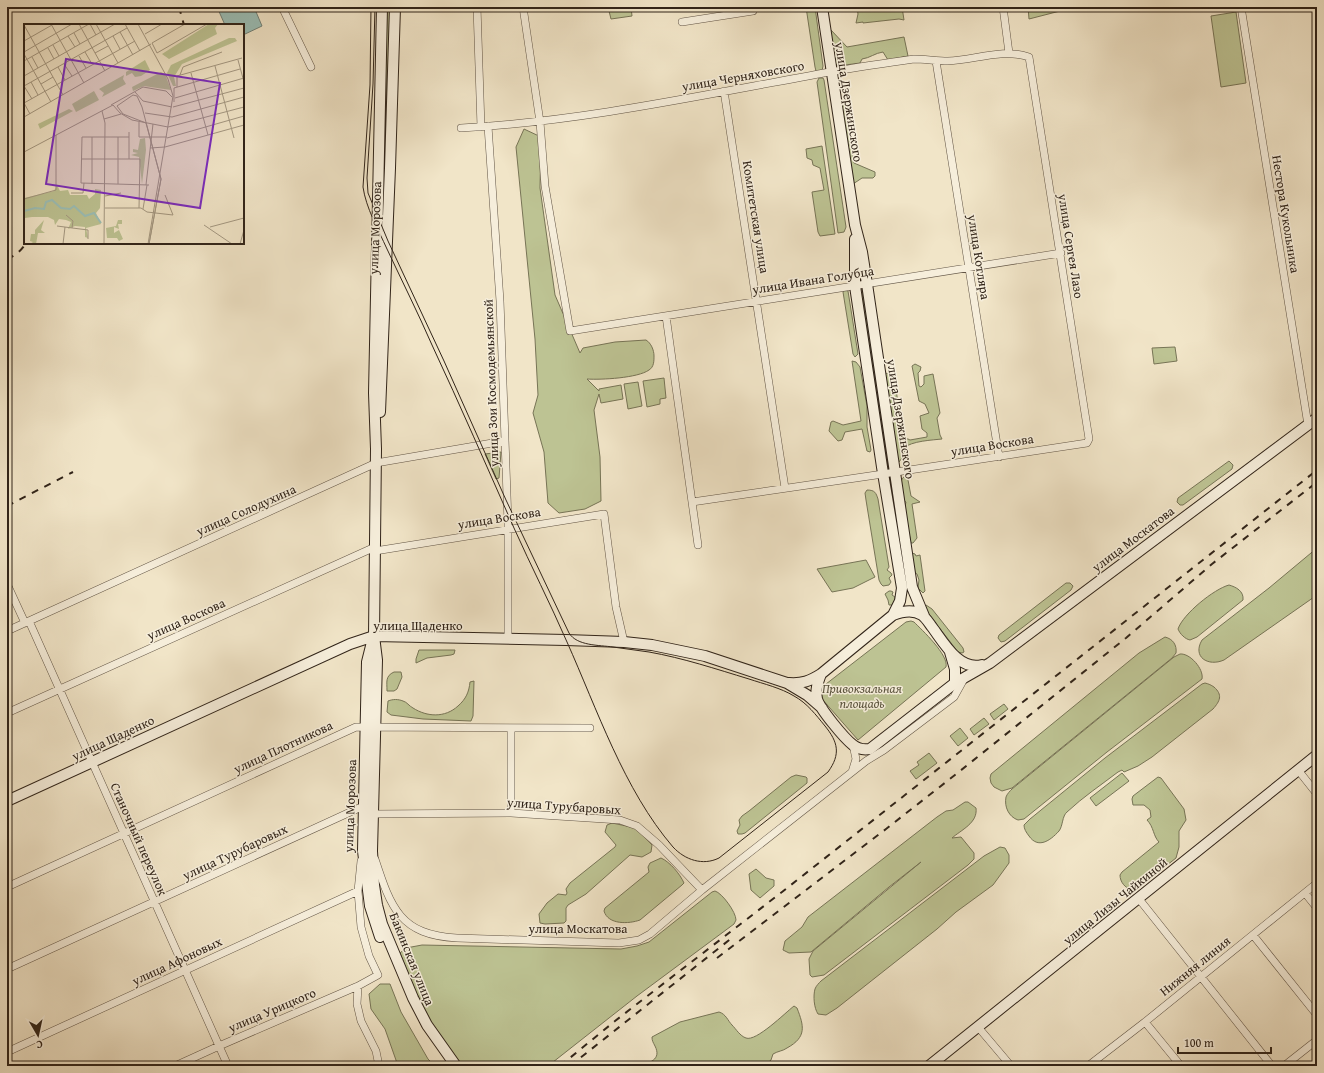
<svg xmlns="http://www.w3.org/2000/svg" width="1324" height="1073" viewBox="0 0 1324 1073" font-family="'Gentium Book Plus',serif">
<rect width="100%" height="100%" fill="#f1e5c8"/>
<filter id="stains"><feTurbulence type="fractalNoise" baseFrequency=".005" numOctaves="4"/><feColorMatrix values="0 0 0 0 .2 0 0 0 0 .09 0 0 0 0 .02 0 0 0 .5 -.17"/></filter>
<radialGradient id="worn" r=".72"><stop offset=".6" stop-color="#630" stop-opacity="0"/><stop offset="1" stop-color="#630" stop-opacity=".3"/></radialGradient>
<path fill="#bdc393" stroke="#777456" d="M385,7h6l-2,95h-6z
M608,7h23l1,9 -21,3z
M806,7h9l8,59 -1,5h-6l-1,-4z
M857,7h45l2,13 -5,-1 -36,4v-1l-7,1 2,-9z
M1028,7h31l1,4 -31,8z
M1236,12l10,71 -25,4 -10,-71z
M831,30l16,17 57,-10 4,19 -20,4 -5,-8c-8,1 -13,6 -21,7l-2,4 -22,3 -4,-3 -5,-29z
M819,78h4l1,2 22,147 -2,5 -6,1 -21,-151z
M843,103l1,1 10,59 21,9v4l-2,2h-11l-9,6 -13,-80z
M382,116h6v46h-6z
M524,129l17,8 -1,51 15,107 25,58 3,-5 32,-6 31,-2c5,3 8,10 8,16 0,5 0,11 -5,14 -11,8 -48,10 -62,9l12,12v-2l22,-4 2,14 -22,4 -2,-9 -5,16 6,47 1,44 -16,8 -26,4 -11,-10 -4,-51 -11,-39 5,-18 -3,-56 -19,-192z
M822,146l13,88 -15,2 -2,-4 -6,-40 12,-2 -4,-22 -7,-3 -1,-5 -5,-2 -1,-9z
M844,290l4,1 10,63 -3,3 -2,-3 -10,-62z
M862,292l2,1 27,169 -2,2 -3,-1 -26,-169z
M1175,347l2,14 -23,3 -2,-16z
M852,361l4,1 4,5 7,39v21l4,23 -1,2 -3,-1 -5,-22 -17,3 -3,8 -4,1 -9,-10 2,-9 2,-1 10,4 18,-4z
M915,364l6,3 -1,4 -2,2 1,13 2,1 3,-3v-8l9,-2 7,39 -3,5 3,17 2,4c-9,1 -31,2 -38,9l1,6 -6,8 -1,-1 -13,-85v-3l9,2 9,64h5l2,1 17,-3v-4l-5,-4 -2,-13 9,-3 -4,-9 -6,-3 -7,-35z
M664,378l2,20 -6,1v5l-13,3 -4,-26z
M638,382l4,24 -14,3 -4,-25z
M501,452l-2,26 -3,1 -11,-25z
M1229,461l4,4 -1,4 -49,36h-3l-3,-3 1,-4z
M905,476l3,4 3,16 9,6 -8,2 5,34 -4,5h-2l-7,-33 2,-8 -3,-2c-1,-8 -6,-19 2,-24z
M892,485l15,86 -4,1 -13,-84z
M867,490c8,0 9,3 11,9l11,68 -2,3 4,3 1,2 -3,3 2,4 -2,3 -6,1 -2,-2 -2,-4 -13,-80 -1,-7z
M1317,548v47l-93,65c-16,7 -32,-3 -22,-20l67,-52z
M912,553l3,1 1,2 4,-1 5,36 -2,2 -5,-5 1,-8 -2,-6 -5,-3z
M866,560l9,17 -22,11 -21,4 -15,-23z
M1066,583h4l3,3 -2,4 -66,51 -4,1 -3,-4 1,-3z
M1229,585c7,2 15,6 14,15l-46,37 -7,3c-5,-1 -10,-6 -12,-11 5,-15 36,-40 51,-44z
M889,591h2l2,1 -1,3 3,2 -1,6 -2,2h-3l-1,-5 -3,-6z
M926,605l6,4 31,39 1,4 -2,1 -4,-1 -30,-39 -3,-7z
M911,621l3,1c8,8 35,33 32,45l-88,73 -36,-41 -1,-9 5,-6 80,-62z
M1165,637c8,2 12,8 11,16l-4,5 -160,130 -10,3 -8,-4 -3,-4 -1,-5 1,-4 148,-121z
M419,650h36l-1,4 -3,1 -24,3 -11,5v-4z
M1180,654c10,-1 24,15 22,25l-95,73 -83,67 -6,1c-9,-3 -14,-13 -12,-23 1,-3 4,-6 6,-8l162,-132z
M394,672h7l1,5 -5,12 -3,2h-7c0,-9 -2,-15 7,-19z
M474,681l-1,35 -2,5 -48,-2 -32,-4 -4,-3 1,-11c5,-2 10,-2 15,0 4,1 6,5 10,7 14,9 32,10 45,-2 8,-7 11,-14 12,-24z
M1205,683c4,1 6,2 9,4 9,8 6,14 -1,22l-61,48 -14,9 -14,6 -2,-2 -4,2c-17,13 -35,25 -51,40 -5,4 -4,14 -8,19 -9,10 -21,18 -30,5 -3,-4 -5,-7 -5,-11l6,-6 75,-61 97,-74z
M1004,704l4,5 -14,11 -4,-6z
M984,718l5,6 -15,11 -4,-6z
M960,728l8,10 -10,8 -8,-10z
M929,753l8,10 -21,16 -6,-8 9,-6 -2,-3z
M1122,773l7,8 -33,25 -6,-8z
M796,775l10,2 1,1v5l-62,50 -3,1h-4l-1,-3 3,-6 -1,-5 3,-4 7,-5 42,-34z
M1158,777l3,1 23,31 2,11 -7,11v16l-3,11 -38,30 -6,2c-7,-2 -12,-8 -12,-15l2,-3 37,-30c-6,-6 -5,-15 -12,-22l4,-3 -1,-7 -6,-5h-11l-1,-6 1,-3z
M965,802h3l8,6c2,15 -15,22 -24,30l9,-1 13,16v6l-6,6 -144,110 -12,2 -2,-2 -1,-16 4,-8 108,-89 -32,25 -78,65 -22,1 -6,-3 2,-9 17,-14 6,-10 129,-100 9,-6 7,-1z
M612,823l24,5 16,17 -1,7 -9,5 -12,-2 -44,39 -18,11 -2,3v13l-2,2 -19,1 -5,-1 -1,-9 8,-11 11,-9 8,1 1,-2 -1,-4 4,-6 45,-36 1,-2 -11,-13 2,-7z
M1000,847l5,1 4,7v8l-16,22 -37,27 -19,17 -100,79 -11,7 -8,-1c-4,-6 -5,-18 -3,-25 1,-3 4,-6 6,-8l163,-125z
M661,858c9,4 19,16 23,25l-2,2 -42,35c-11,4 -32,5 -36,-9l1,-3 44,-36 -1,-5 2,-4z
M756,869l10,9 8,2v6l-14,12 -9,-8 -2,-16z
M715,891c7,2 21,21 21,29l-2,4 -97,72 -89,70h-87l-9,-10 -31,-49 -21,-54 6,-5 16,-3 199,4 16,-3 12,-4 63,-50z
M380,984h10l11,28 27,47 7,7h-40l2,-3 -12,-34 -14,-20 -2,-15z
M794,1006l3,2c7,18 10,29 -10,40 -4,3 -9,3 -14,6l-2,6 -7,6h-126c11,-3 24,-6 17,-20 -2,-4 -3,-5 -3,-9l28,-15 39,-10c7,2 9,9 13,13 4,4 8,11 14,13 10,4 39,-25 48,-32z"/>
<path fill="#9bbfb7" stroke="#718178" d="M217,7h37l8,19 -19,9v-10h-18z"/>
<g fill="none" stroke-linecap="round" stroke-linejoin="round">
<defs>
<path id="street" d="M282,7l29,60
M477,7l4,120
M523,7l17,115 5,64 25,145 491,-78
M1003,7l6,46
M1241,7l67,418
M682,22l71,-11 -1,-4
M936,61l63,396
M724,91l61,397
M488,126l12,175 8,222v116
M461,128c124,-7 246,-34 369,-56 27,-5 56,-9 84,-13 11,0 22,2 34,2 27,-1 55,-13 81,-4l60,382 -2,4 -204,31 -191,28
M666,316l32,229
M375,551l229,-37 12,93 8,35
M7,584l18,39
M29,621l199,445
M7,631l369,-168 128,-22
M7,713l368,-166
M1298,770l19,24
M852,772l4,-13 -3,-14
M511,813v-85
M373,814l138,-1 109,7 17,6 22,19 43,45
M375,859c16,49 25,76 82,79l162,5 20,-3 11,-6 52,-44 164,-129 18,-11 70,-53 10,-18
M7,887l349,-160 234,1
M1305,893l12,15
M1139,899l133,167
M1253,935l64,80
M7,969l352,-161 5,-1
M358,986l-1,18 4,17 15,30 3,15
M1145,1022l36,44
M978,1027l33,39
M7,1052l351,-161
M175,1066l44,-20 139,-60 20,-11 -9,-19 -8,-29 -3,-36 3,-30
M1088,1066l57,-44 172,-139
M1284,1066l33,-26"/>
<path id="secondary" d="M382,7l-8,386 2,56 -2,187 3,24 -5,191 2,34 3,20 5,19 31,74 14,27 29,41
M822,7l33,218 7,27 5,32 45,303 12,29
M855,239v47l27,181 20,121 -2,13 -7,14
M380,412l10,-244 5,-161
M372,642l-5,20 -4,189 7,55 10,31
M950,652l5,17v14
M821,674c-3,8 -6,16 -4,25 3,10 27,39 36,46 5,4 11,5 17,4l85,-66 35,-20 327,-245
M789,683c13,1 21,-2 32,-9l72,-59c10,-4 20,-6 29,0 4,3 7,8 10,12 12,16 27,44 50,38
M7,801l343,-157 24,-8 192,4 58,2 28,3 53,11 82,27 20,12 15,13
M929,1066l388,-311"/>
</defs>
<use href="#street" stroke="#615445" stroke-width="8"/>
<use href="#secondary" stroke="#312419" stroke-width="12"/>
<use href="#street" stroke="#f6eedb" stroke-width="7"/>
<use href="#secondary" stroke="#f6eedb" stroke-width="10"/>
<path stroke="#312419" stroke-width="1" d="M371,7l-1,78 -7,102c3,21 15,42 24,62 15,32 31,64 45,96 28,60 55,122 82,183 17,38 36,75 53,114 30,67 57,148 106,205 12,13 30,19 46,11l109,-86c13,-18 10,-30 -3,-46 -9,-11 -18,-23 -31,-30 -13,-8 -30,-12 -45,-17 -33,-10 -66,-21 -100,-27 -12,-2 -24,-3 -36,-5 -14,-2 -36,-1 -44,-14l-63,-133 -62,-139 -56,-120 -20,-48 -1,-15 6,-94 2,-77"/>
<path stroke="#312419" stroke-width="2" stroke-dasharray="7 7" stroke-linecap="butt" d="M179,7l5,18
M7,259c8,-3 14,-8 19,-16
M7,506l66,-34
M717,958l169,-129 74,-58 166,-133 86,-74 105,-82
M560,1066l55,-45 167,-129 535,-422
M570,1066l163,-129"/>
</g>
<g text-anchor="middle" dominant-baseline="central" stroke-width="3" stroke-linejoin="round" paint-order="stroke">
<g font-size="13" fill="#312419" stroke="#f6eedb">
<text transform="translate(743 76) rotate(-10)">улица Черняховского</text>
<text transform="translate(849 102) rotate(81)">улица Дзержинского</text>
<text transform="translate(1286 214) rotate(81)">Нестора Кукольника</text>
<text transform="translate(756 217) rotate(81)">Комитетская улица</text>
<text transform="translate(375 228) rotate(-88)">улица Морозова</text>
<text transform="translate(1071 246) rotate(81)">улица Сергея Лазо</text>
<text transform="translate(979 257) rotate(81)">улица Котляра</text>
<text transform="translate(813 280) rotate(-9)">улица Ивана Голубца</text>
<text transform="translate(491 383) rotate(-92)">улица Зои Космодемьянской</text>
<text transform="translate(901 419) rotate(81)">улица Дзержинского</text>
<text transform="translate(992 445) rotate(-9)">улица Воскова</text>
<text transform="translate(246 510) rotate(-24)">улица Солодухина</text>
<text transform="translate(499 518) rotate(-9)">улица Воскова</text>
<text transform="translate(1133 539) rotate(-37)">улица Москатова</text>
<text transform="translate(186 619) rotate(-24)">улица Воскова</text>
<text x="418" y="625">улица Щаденко</text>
<text transform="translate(113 738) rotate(-25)">улица Щаденко</text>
<text transform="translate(283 747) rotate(-25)">улица Плотникова</text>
<text transform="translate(350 806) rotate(-88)">улица Морозова</text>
<text transform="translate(564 806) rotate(4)">улица Турубаровых</text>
<text transform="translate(139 839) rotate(66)">Станочный переулок</text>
<text transform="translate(235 852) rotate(-25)">улица Турубаровых</text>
<text transform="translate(1115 901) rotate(-39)">улица Лизы Чайкиной</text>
<text x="578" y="928">улица Москатова</text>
<text transform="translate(412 959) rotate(68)">Бакинская улица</text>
<text transform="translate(177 961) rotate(-25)">улица Афоновых</text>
<text transform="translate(1195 966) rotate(-39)">Нижняя линия</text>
<text transform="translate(272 1010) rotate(-23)">улица Урицкого</text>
</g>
<g font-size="13" font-style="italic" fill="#5b543e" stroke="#f6eedb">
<text x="862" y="688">Привокзальная<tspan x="862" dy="15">площадь</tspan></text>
</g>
</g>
<g transform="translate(24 24)">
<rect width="220" height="220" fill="#f1e5c8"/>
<path d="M185,0h9l-3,4 2,6 -48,25 -7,-5zM205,14h6l2,3 -55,23 -8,13 2,9h-3l-6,-13 4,-8zM121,36l5,10 -9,6 -6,1 -3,-4 -6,3v-4zM137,48l4,2 6,16 -27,-4 -11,5 -1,-4zM100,51l-1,4 3,5 -24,13 2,-4 -5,-4zM70,67l5,9 -23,12 -4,-8zM45,85l4,2 -33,18 -2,-5zM121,114l1,12 -4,34 -3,-27 -8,-2 7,-2 -5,-1v-3l5,1 2,-11zM33,161l3,6 8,-1 2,5h17l2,4 6,-5v-5l6,1 -1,18 -4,5 5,11 -15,4 2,10 -3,-1v-10l-10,-1 -7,3 3,-7 -5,-2 -7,-1 -4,6 -1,-5 -6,-3h-16l-7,1 -1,4v-24l30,-7zM20,196l-3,10 4,3h-7l-2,11h-6l3,-2 -3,-1 1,-7h4v-4zM94,196h4v4h-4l1,5 -5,-2v6l5,-3 4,9 -4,2 -2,-3h-10l-1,-10 10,-2z" fill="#bdc393"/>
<path fill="none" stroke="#9bbfb7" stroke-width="2" d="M0,187l11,-3 9,1 2,-7 6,-2 9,8 9,1 4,-3 11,10 9,-3 7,10"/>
<path fill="none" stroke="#a49882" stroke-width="1" d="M27,0l33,59M55,0l26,47M66,0l6,11M72,0l22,39M101,0l15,27M114,0l30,55 5,17 -25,148M161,0l-33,19 5,10 50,-29M0,1l39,70M96,8l13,23M50,9l6,11M121,10l17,-10M44,12l7,11M89,12l7,13M0,17l28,-16M29,21l6,11M24,24l6,11M0,28l48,-28M61,28l7,12M71,29l13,-7M0,30l27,48M55,32l7,12M8,33l6,11M214,36l6,22M0,37l65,-37M40,40l8,12M191,42l19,72M34,43l7,13M167,49l17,62M156,51l3,-8 39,-15M0,52l91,-52M7,58l7,13M17,60l12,-7M0,62l103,-58M0,62l8,13M153,63v-11l65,-18M111,68l8,9 29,6M151,74l69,-20M150,78v-14l66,-19M0,79l111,-62M0,79l6,11M87,81l32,-18 23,4 6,6M149,83l71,-19M78,87l3,12 -1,121M121,89l27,4 72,-20M0,93l127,-73M80,95l17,-5M115,98v15h28M144,103l76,-20M68,113v47M105,113h-47l-1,46 68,2M143,114l77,-22M126,124l15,-1 79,-22M0,128l89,-47 7,8 12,7 36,7M57,135h59l-1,49M105,135v-27M94,160v-47M122,161l7,-61M47,169h12l1,-10M141,171l8,20M81,172l16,-3M0,175l32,-9v-55M81,184h36l6,4 26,3M119,185l4,-24M42,191l7,6 -1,7M180,201l28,19M33,202l31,4v9M186,203l34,-9M39,220l2,-17M125,220l12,-65 -15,-56 -23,-9 -6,-8 16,-11 4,1 5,11 19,72 -12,65M216,220l4,-14"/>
<path fill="#7b2cbf" fill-opacity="0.15" stroke="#7b2cbf" stroke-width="2" d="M42,35l154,24 -20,125 -154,-24z"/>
<rect width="220" height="220" fill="none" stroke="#312419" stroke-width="2"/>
</g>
<rect width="1324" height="1073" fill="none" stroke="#f1e5c8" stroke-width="24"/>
<rect x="8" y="8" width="1308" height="1057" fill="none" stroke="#312419" stroke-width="2"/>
<rect x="12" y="12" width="1300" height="1049" fill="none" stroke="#312419"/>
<g transform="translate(38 1035) rotate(171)" stroke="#f6eedb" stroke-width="3" paint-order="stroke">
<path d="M0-3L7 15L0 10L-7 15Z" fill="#312419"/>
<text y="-6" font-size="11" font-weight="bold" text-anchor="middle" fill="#312419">С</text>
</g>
<path d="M1178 1047v6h93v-6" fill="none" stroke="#312419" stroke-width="2"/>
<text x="1184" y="1047" font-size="12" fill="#312419" stroke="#f6eedb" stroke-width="3" paint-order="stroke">100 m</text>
<rect width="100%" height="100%" filter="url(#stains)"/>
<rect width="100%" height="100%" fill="url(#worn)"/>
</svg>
